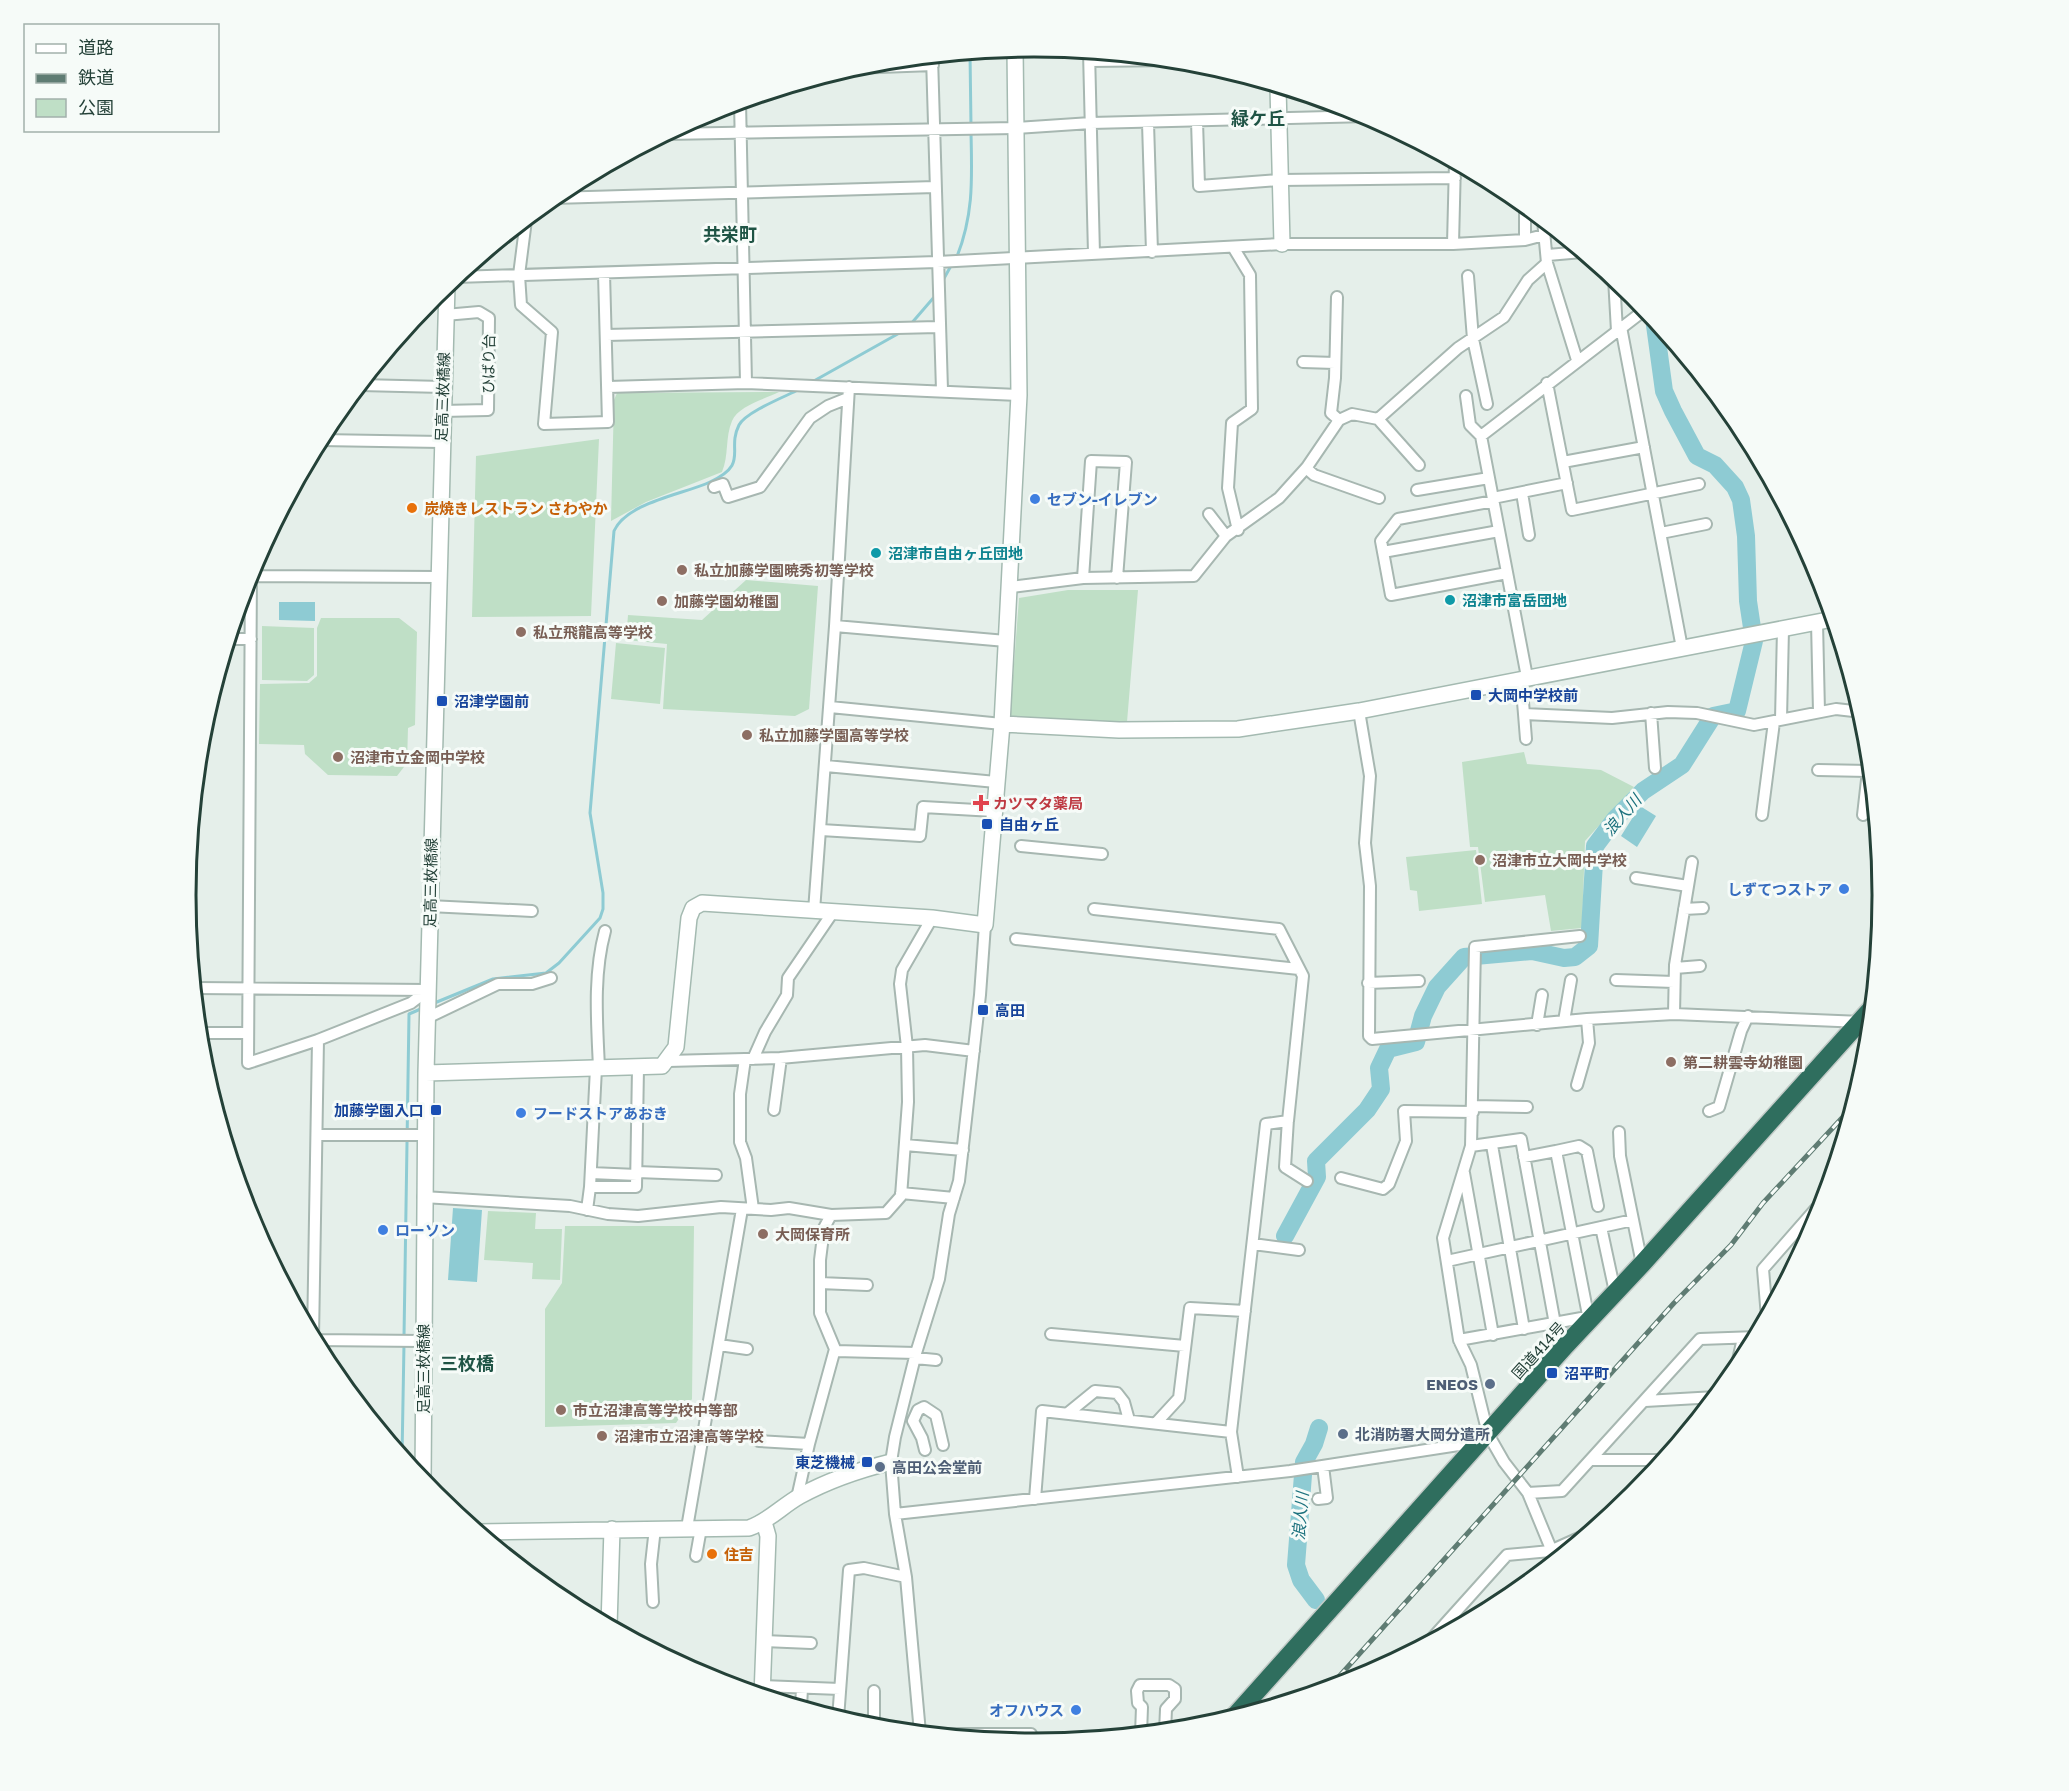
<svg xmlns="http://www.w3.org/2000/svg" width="2069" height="1791" viewBox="0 0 2069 1791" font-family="'Golos Text','Noto Sans JP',sans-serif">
<rect width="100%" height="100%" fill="#e5efea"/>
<path fill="#bfdfc6" d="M779,392c-14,7 -41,14 -47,29 -7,16 -3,35 -10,51l-76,30 -35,19 3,-121 3,-7z
M599,439l-8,177 -119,1 4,-161z
M746,580l72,6 -9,123 -14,7 -132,-7 4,-65 -41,-4 2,-25 74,5z
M1068,590h70l-11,132 -117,-5 9,-119z
M321,618h78l18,14 -2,93 -7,3 -1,35 -10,13 -69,-1 -23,-21 -1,-9 -45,-1 1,-60 49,-1 8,-7v-48z
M262,626l52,2v47l-7,6 -45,-1z
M616,643l49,5 -5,56 -49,-5z
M1524,752l3,12 74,6 33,17 -49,54 -3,87 -31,3 -6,-36 -60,7 -7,-55h-8l-8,-85z
M1476,850l6,54 -63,7 -2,-20 -7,-1 -4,-33z
M488,1211l48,2 -1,16h27l-2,51 -28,-1 1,-16 -49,-3z
M565,1226h129l-2,173 -16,24 -131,4v-118l17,-26z"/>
<path fill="#8ecbd3" d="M279,602h36v19l-36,-1z
M1640,806l16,10 -19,31 -16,-11z
M453,1208l29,2 -5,72 -29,-2z"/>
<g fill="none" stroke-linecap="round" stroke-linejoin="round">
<path stroke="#8ecbd3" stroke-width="3" d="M970,53l1,73
M956,259c18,-44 16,-81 15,-126
M942,282l10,-18
M910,325l25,-29
M812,382l91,-51
M432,1004l61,-25 53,-6 13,-10 41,-45 3,-9v-16l-13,-80 24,-282c13,-29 71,-37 96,-49 40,-19 16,-31 29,-57 7,-13 45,-28 59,-35
M404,1337l5,-323 14,-6
M402,1457l2,-113"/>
<path stroke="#8ecbd3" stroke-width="18" d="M1285,1236l32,-59 -1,-16 51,-51 14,-21 -2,-21 9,-19 28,-7 7,-26 14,-29 27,-30 68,-6 32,7 11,-1 14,-11 6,-100 21,-28 27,-27 39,-26 31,-49 24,-5 17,-70 -6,-40 -2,-65 -5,-36 -6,-13 -20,-22 -18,-9 -24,-45 -9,-20 -10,-73
M1316,1600l-15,-20 -5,-15 8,-103 10,-18 5,-16"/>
<defs>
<path id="street" d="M1089,52l5,202
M932,57l10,333
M1090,61l84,-1
M853,68l80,-3
M740,102l6,281
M1197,121l2,65 81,-6 175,-2
M1148,123l4,129
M666,134l350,-6 75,-5 278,-7
M553,198l382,-11
M1525,205v35
M526,220l-7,55 2,30 31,27 -8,92 64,-2 -4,-149
M1543,220l4,43 30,97
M1453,244l2,-82
M1233,247l17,28 2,134 -20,14 -4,65 10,42
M1548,255l34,-3
M1468,276l5,63 14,65
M456,277l481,-15 345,-18h171l72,-4 19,-5
M1614,278l3,53
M1337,297l-2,81 -4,35 8,7
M1621,327l61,321
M606,335l332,-8
M1303,362l32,1
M1547,383l25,127 127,-26
M360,385l83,2
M608,387l138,-4 273,12
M1466,396l4,29 11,11
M442,411l46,-1 1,-92 -10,-6 -34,3
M1378,419l41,46
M320,440l121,2
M1563,462l81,-15
M1306,468l8,7 65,23
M714,487l9,-3 5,13 32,-10 50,-69 18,-12 20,-8
M1417,490l72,-12
M1522,493l7,42
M1493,498l74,-15
M1494,501l-96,18 -17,22 10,54 116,-22
M1209,514l17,22
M1661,533l45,-9
M1383,552l116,-21
M251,569l-3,494 70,-23
M248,576l190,1
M1083,578l8,-117 35,1 -9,116
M1011,587l72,-9 111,-2 32,-40 53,-38 28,-31 32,-47 13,-6 26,5 80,-71 46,-31 24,-37 19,-17
M1817,622l2,90
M835,626l171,15
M229,639h22
M1527,677l-46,-241 165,-127
M1521,678l3,36 88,4 56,-6 29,1 57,12 82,-16 26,3
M830,707l172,17
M1359,711l11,65 -5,67 5,43 -1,150 3,3 215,-20 87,-5 188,8
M1651,713l4,55
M1524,714l2,25
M1781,719l2,-90
M826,766l170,16
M1818,770l50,1
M1762,815l12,-93
M1863,815l5,-44v-32
M821,830l99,6 3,-29 71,4
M1021,846l81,8
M1636,878l52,8
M429,906l103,5
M1684,909l19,-1
M814,911l21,-285 14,-239
M1016,939l283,30
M1675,968l25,-2
M1616,980l58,2
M1368,983l51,-2
M195,988l233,2
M1674,1014l1,-49 17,-103
M427,1018l71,-34h34l19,-6
M1564,1021l7,-41
M1537,1025l5,-30
M199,1033h49
M745,1059l-5,35v48l6,16 7,51
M753,1059l12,-27 22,-37 1,-17 45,-66
M668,1061l112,-3 145,-13 49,6
M599,1068c-2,-46 -6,-93 6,-137
M1577,1085l12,-42 -2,-24
M1473,1106l54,1
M774,1110l7,-52
M1709,1111l10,-4 22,-76 7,-15
M1288,1119l-3,48 22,14
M1619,1132l1,24 22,108
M317,1135h108
M905,1145l58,5
M1492,1145l32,184
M1471,1146l50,-7 34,185 11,21
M1524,1157l32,-6
M637,1172l79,3
M591,1173l46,2
M1464,1173l29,162
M1341,1178l42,11 6,-5 17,-43 -2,-30 69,1
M590,1187l6,-119
M901,1193l53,5
M423,1197l147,9 38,8 30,2 83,-9 50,3 18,-2 42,7
M587,1210l3,-23h46l2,-119
M1601,1227l14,65
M1253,1244l46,6
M1447,1261l186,-41
M820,1283l47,2
M1767,1317l-4,-48 63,-72
M1589,1320l-33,-169 23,-5 8,5 11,55
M1051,1334l134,12
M313,1338l5,-298 93,-37 17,-13
M314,1340l109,1
M1459,1340l128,-23
M719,1345l28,4
M835,1351l81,2
M915,1358l21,2
M1735,1373l8,-35
M1645,1401l71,-4
M1068,1413l27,-22 22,2 7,9 5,18
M1156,1423l23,-25 11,-90 55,3
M1231,1432l7,45
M759,1441l50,3
M925,1450l-3,-12 -9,-17 5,-11 6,-3 12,8 7,30
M1591,1460h73
M1528,1493l34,-2 138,-152 57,-2
M797,1498l12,-54 26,-95 -15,-36v-53l4,-32 7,-13 55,-2 15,-17 7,-94 -1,-55 -7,-63 2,-14 30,-52
M1035,1499l7,-88 189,21 35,-308 22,-3 15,-145 -24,-47 -185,-20
M1318,1499l9,-1 -4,-32
M895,1514l395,-43 188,-29
M687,1528l55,-319
M696,1556l5,-28
M1556,1561l-28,-68 -24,-31 -16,-28 -17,-69 -12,-25 -16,-102 28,-92 4,-199 105,-11
M653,1602l-2,-38 4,-36
M764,1641l47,2
M1427,1644l80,-89 43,-4 38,-17
M762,1686l78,3
M801,1708l1,-20
M838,1719l11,-149 15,-2 42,9
M874,1729v-38
M920,1733l-14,-156 -11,-63 -4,-52 4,-25 21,-84 23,-74 10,-65 10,-33 21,-186 5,-70
M927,1734h104
M1141,1734l1,-27 -4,-4 -1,-12 3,-6h29l6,4v10l-9,10 -1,23"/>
<path id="secondary" d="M1278,87l4,157
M1002,724l117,6 119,-1 121,-18 474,-92
M426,1073l236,-7 14,-19 13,-129 4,-10 9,-5 230,15 53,7 17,-201 17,-329 -4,-347
M423,1482l3,-409 21,-788
M478,1532l271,-4c20,-7 33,-22 51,-32 29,-16 59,-26 91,-34
M609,1626l3,-97
M762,1696l6,-160 -4,-14"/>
<path id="highway" d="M1233,1718l333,-373 76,-81 230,-256"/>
</defs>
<use href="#street" stroke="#a7b7b1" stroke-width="14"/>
<use href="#secondary" stroke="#a4bab1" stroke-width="18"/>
<use href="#highway" stroke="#c2cac7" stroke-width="21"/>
<use href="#street" stroke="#fff" stroke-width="10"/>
<use href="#secondary" stroke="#fff" stroke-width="15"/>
<use href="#highway" stroke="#2f6e5e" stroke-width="18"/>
<defs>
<path id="rail" d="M1327,1690l347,-387 57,-58 32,-42 91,-98"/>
</defs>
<use href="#rail" stroke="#5f7c73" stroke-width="5"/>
<use href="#rail" stroke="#f6fbf8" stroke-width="3" stroke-dasharray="9" stroke-linecap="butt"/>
</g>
<g fill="#3f7fe0" stroke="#f6fbf8" stroke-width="2">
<circle cx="1035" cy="499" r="6"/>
<circle cx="1844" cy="889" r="6"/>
<circle cx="521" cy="1113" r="6"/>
<circle cx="383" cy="1230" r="6"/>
<circle cx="1076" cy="1710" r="6"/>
</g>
<g fill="#e8710a" stroke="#f6fbf8" stroke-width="2">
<circle cx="412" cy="508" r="6"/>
<circle cx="712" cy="1554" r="6"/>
</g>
<g fill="#0f9aa8" stroke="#f6fbf8" stroke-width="2">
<circle cx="876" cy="553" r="6"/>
<circle cx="1450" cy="600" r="6"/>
</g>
<g fill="#8d6e63" stroke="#f6fbf8" stroke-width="2">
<circle cx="682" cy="570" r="6"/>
<circle cx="662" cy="601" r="6"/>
<circle cx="521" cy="632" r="6"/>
<circle cx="747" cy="735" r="6"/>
<circle cx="338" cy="757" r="6"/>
<circle cx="1480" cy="860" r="6"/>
<circle cx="1671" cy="1062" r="6"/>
<circle cx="763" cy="1234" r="6"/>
<circle cx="561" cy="1410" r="6"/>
<circle cx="602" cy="1436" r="6"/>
</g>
<g fill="#1a4fb4" stroke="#f6fbf8" stroke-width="2">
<rect x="1470" y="689" width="12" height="12" rx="3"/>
<rect x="436" y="695" width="12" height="12" rx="3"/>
<rect x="981" y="818" width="12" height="12" rx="3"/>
<rect x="977" y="1004" width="12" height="12" rx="3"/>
<rect x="430" y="1104" width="12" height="12" rx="3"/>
<rect x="1546" y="1367" width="12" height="12" rx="3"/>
<rect x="861" y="1456" width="12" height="12" rx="3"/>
</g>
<path fill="#e0444e" stroke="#f6fbf8" stroke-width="2" d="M978 794h6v6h6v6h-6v6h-6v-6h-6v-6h6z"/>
<g fill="#5c6f8a" stroke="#f6fbf8" stroke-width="2">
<circle cx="1490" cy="1384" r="6"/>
<circle cx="1343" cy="1434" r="6"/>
<circle cx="880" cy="1467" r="6"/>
</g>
<g text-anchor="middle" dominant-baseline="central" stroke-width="6" stroke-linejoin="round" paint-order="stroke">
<g font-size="15" fill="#244138" stroke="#f6fbf8">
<text transform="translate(488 364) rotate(-89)">ひばり台</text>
<text transform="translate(442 397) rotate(-88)">足高三枚橋線</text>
<text transform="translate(430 883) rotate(-89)">足高三枚橋線</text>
<text transform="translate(1538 1350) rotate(-48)">国道414号</text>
<text transform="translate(423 1369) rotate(-90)">足高三枚橋線</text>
</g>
<g font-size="15" font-weight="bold" fill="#366cbe" stroke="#f6fbf8" text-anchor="start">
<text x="1047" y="499">セブン-イレブン</text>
<text x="1832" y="889" text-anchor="end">しずてつストア</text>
<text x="533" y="1113">フードストアあおき</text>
<text x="395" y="1230">ローソン</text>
<text x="1064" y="1710" text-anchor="end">オフハウス</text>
</g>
<g font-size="15" font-weight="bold" fill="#c56008" stroke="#f6fbf8" text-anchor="start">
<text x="424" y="508">炭焼きレストラン さわやか</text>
<text x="724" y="1554">住吉</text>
</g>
<g font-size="15" font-weight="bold" fill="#0d838f" stroke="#f6fbf8" text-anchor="start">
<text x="888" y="553">沼津市自由ヶ丘団地</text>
<text x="1462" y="600">沼津市富岳団地</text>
</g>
<g font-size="15" font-weight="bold" fill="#785e54" stroke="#f6fbf8" text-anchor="start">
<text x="694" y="570">私立加藤学園暁秀初等学校</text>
<text x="674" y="601">加藤学園幼稚園</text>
<text x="533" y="632">私立飛龍高等学校</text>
<text x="759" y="735">私立加藤学園高等学校</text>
<text x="350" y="757">沼津市立金岡中学校</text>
<text x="1492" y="860">沼津市立大岡中学校</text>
<text x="1683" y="1062">第二耕雲寺幼稚園</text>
<text x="775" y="1234">大岡保育所</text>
<text x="573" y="1410">市立沼津高等学校中等部</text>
<text x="614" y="1436">沼津市立沼津高等学校</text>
</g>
<g font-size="15" font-weight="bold" fill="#164399" stroke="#f6fbf8" text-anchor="start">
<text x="1488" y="695">大岡中学校前</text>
<text x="454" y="701">沼津学園前</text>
<text x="999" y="824">自由ヶ丘</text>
<text x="995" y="1010">高田</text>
<text x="424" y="1110" text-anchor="end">加藤学園入口</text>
<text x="1564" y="1373">沼平町</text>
<text x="855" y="1462" text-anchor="end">東芝機械</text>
</g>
<g font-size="15" font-weight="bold" fill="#be3a42" stroke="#f6fbf8" text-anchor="start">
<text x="993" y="803">カツマタ薬局</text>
</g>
<g font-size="15" font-weight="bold" fill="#4e5e75" stroke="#f6fbf8" text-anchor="start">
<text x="1478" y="1384" text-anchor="end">ENEOS</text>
<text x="1355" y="1434">北消防署大岡分遣所</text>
<text x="892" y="1467">高田公会堂前</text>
</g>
<g font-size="16" font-style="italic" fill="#1d727e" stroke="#f6fbf8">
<text transform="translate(1622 815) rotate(-49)">浪人川</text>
<text transform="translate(1300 1516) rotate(-85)">浪人川</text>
</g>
<g font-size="18" font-weight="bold" fill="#1f5445" stroke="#f6fbf8">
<text x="1258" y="118">緑ケ丘</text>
<text x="730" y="234">共栄町</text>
<text x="467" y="1363">三枚橋</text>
</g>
</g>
<path d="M0 0H2069V1791H0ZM196 895a838 838 0 1 1 1676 0a838 838 0 1 1-1676 0Z" fill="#f6fbf8" fill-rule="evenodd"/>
<path fill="none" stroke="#244138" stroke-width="3" d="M196 895a838 838 0 1 1 1676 0a838 838 0 1 1-1676 0Z"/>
<rect x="24" y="24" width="195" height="108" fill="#f6fbf8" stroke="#a2b1ab" stroke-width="1.5"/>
<rect x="36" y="44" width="30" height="9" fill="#ffffff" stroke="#a2b1ab" stroke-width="1.5"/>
<text x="78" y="54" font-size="18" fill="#244138">道路</text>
<rect x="36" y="74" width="30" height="9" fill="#5f7c73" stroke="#a2b1ab" stroke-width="1.5"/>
<text x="78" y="84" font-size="18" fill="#244138">鉄道</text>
<rect x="36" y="99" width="30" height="18" fill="#bfdfc6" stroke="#a2b1ab" stroke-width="1.5"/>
<text x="78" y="114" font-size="18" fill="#244138">公園</text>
</svg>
